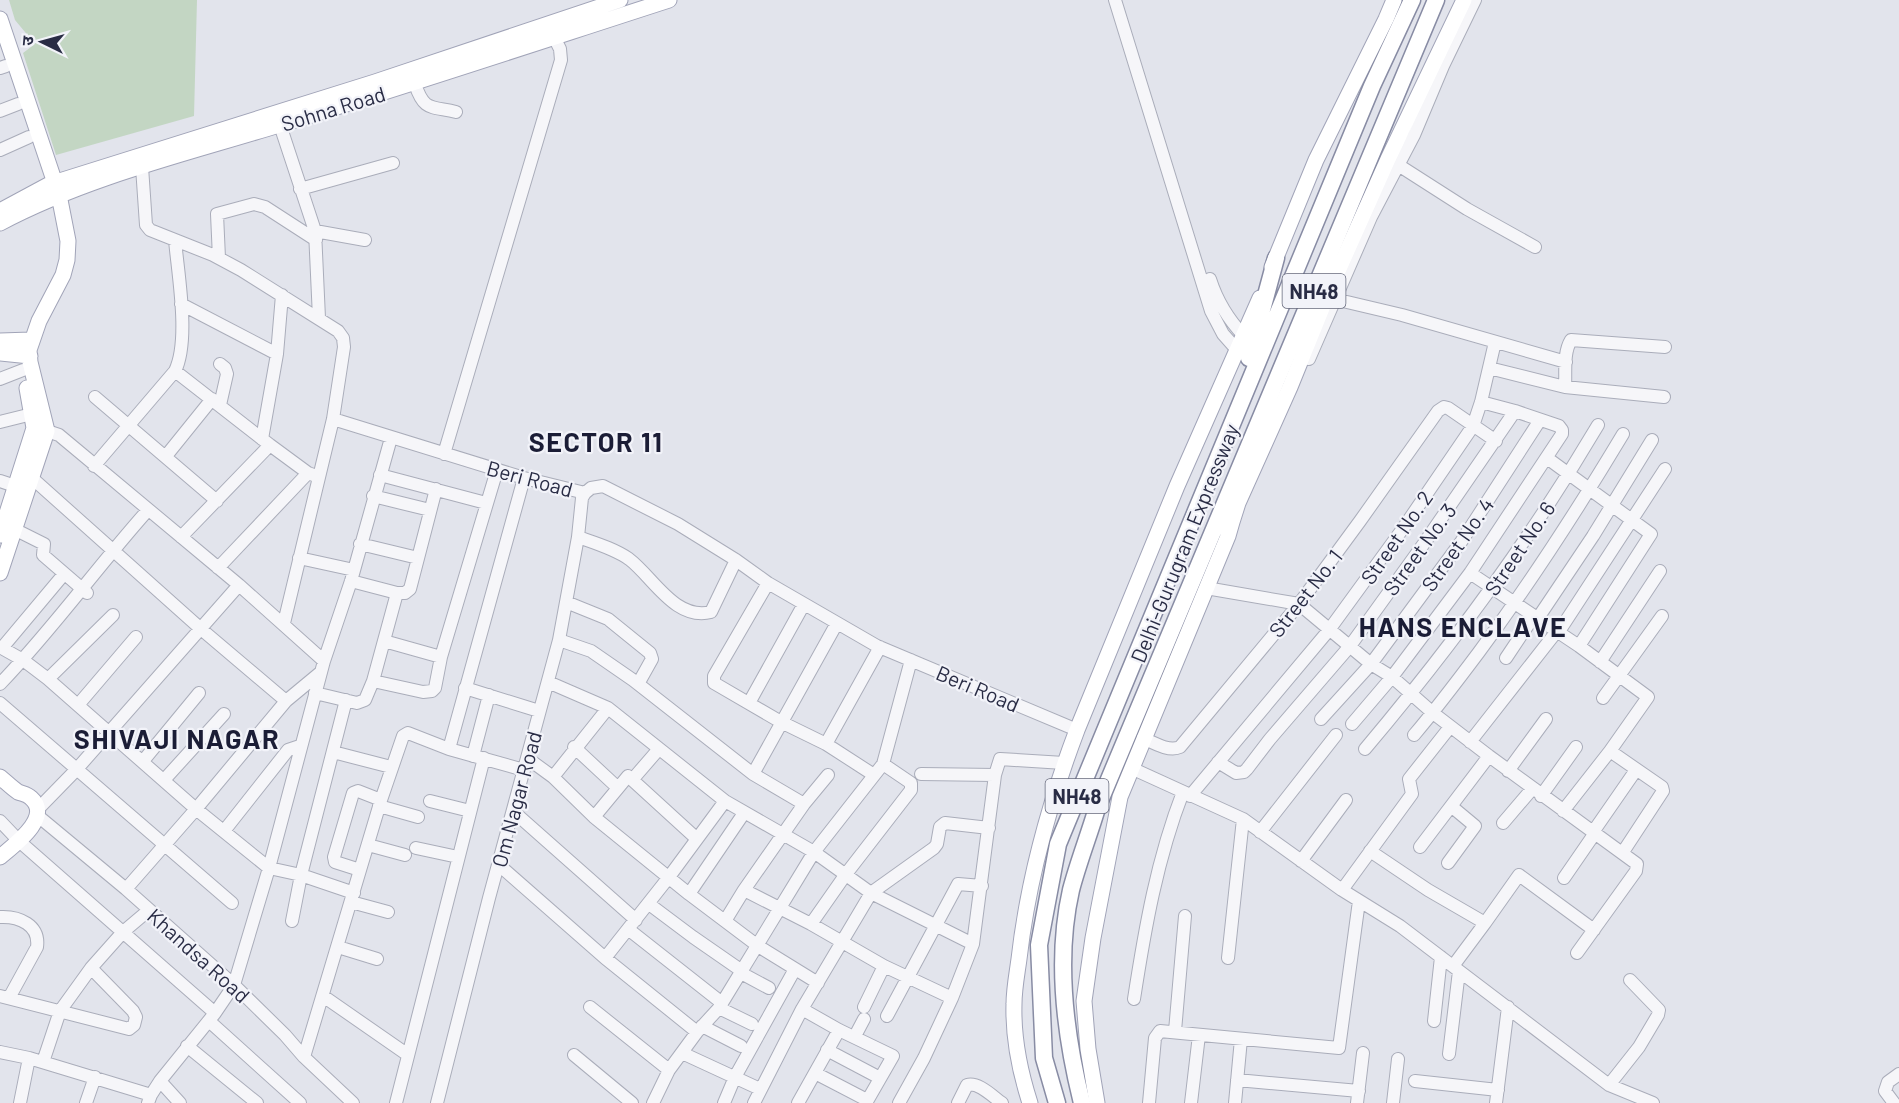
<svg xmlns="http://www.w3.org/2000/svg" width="1899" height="1103" viewBox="0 0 1899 1103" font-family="Barlow,'Noto Sans Devanagari',sans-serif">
<rect width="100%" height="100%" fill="#e2e4ec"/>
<path fill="#c3d6c3" d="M9,0h188l-3,116 -138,39 -33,-102 12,-9 -20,-24z"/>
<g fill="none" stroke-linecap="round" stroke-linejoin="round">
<defs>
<path id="minor" d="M1115,0l96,311 12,23 15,17
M0,68l6,-2
M415,84c9,27 15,22 41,28
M0,111l18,-7
M280,125l35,106 4,87
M0,150l29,-13
M1392,161l75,48 68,38
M142,167l4,58 4,5 63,25 28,15 97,61 5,7 1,9 -11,72 -49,204
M300,189l93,-26
M315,231l50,9
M219,258l-2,-44 37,-10 11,3 51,33
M1210,279c7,22 17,39 34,57
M1330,298l72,17 164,47
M181,304l96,50
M1309,359l62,-142 43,-82 29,-69 32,-66
M220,364l5,4 2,6 -7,31
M1489,368l76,19
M175,371l95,74 38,28 11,4
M0,379l23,-9
M95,397l122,104
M1664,397l-99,-10c1,-15 -2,-34 6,-47l94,7
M333,419l191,59 61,15 6,-5 12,-2 75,38 58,36 32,23 109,63 200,84
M0,422l32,-8
M41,429l18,6 180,150 85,76
M262,439l15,-85 5,-59
M444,454l117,-394 -1,-11 -6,-12
M166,456l46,-57
M1547,458l104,76 -72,112
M94,466l81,-95c15,-31 3,-96 0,-131
M380,475l106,28
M32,478l169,151 85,72
M0,481l15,5
M373,496l57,14
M14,529l30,15 -1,11 44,38
M181,537l89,-92
M578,537c17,6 37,12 51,22 24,18 46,62 82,53l25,-52
M360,544l58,14
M299,558l55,12
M218,568l90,-95
M1470,573l109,73 69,51 -38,54 -47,60
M351,581l46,12h8l5,-4 26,-100
M768,583l-54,93v7l67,39 45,22 48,31
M1206,588l93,16 72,60 21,13 41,36 56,43 148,108 -1,7 -59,82
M566,602l42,17 42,34 2,6 -14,25
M1538,618l55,-82 59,-96
M1558,633l107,-164
M559,640l32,11 42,29 120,94 51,30 24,-29
M384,641l57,16
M0,647l23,13 25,19 148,130 73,59 32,7 53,18
M2,648l62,-74
M1506,658l28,-42
M1600,662l60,-91
M48,679l65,-64
M373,681l50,11 9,-1 3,-3 6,-31 56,-187
M548,682l60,26 117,93 89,51 57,41 102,51
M0,684c53,-55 97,-117 148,-174
M465,688l74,23
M315,693l42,10 8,-3 8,-19 24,-88
M1603,698l59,-82
M0,703l232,200
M749,703l55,-99
M78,705l58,-68
M1321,719l50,-55 90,-122 79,-122
M1352,724l40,-47 78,-104 92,-139v-4l-3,-4 -44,-15 -34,-9
M1414,735c23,-27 44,-55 65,-83 52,-70 99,-143 144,-218
M1143,738c11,5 26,14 37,9l119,-143 61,-83 78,-110 6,-4 4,1 48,33
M1470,742l87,-111
M826,744l54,-97
M574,747l44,41
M449,749l75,-271
M1365,749c86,-102 165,-209 233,-324
M1610,751l52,36 1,4 -40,61
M333,752l58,15
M473,756l16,-61
M527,758l26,19 41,40 95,77 69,52 60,37
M143,761l56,-68
M1218,762l18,11 8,-1 3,-3 23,-30 80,-93 75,-104 90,-131
M1131,768l112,51 99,71 58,36 209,159 44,18
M1508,771l38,-52
M753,774l84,-151
M921,774l74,1
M553,777l55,-69
M164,780l60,-66
M632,780l26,-30
M1190,796l139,-166 75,-103 69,-101 8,-24 14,-60
M1541,796l35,-49
M430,801l40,10
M379,806l39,11
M38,809l38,-39 163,-185
M514,812l122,108
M38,816l88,73 108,96 51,50 19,22 49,46
M594,817l34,-41 69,63
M0,821l19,20 196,172
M1503,823l29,-34
M224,831l64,-81 12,-4
M1260,832l76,-97
M1593,832l43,-62
M368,845l37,10
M1420,847l69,-91
M416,848l42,9
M1370,851l58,39 57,33
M1301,861l45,-61
M1448,863l27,-37 -24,-20
M499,865l106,93 92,74
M360,870l-25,-8 -1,-5 19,-64 5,-2 23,9
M1564,878l31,-45
M126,889l70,-80 90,-108 35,-29
M744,890l67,34 73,42 68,32
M1342,890l70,-96 -3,-15 41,-52
M689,894l55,-81
M351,902l37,10
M649,904l44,33 49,34
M0,917c19,-1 40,8 37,30l-28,51
M292,921l9,-46 45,-175
M725,921l19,-31 60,-86
M811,924l35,-50 65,-84v-7l-28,-19
M628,929l94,74
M338,947l39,12
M605,958l64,-81 56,-76
M1228,958l15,-139
M1453,966l32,-43 34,-48 75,55
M741,973l28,15
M0,996l129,33 5,-4 2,-8 -3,-6 -42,-43
M323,996l85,59
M1134,999c11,-71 23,-140 49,-207
M590,1007l79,63
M864,1007l20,-41
M719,1008l33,16
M802,1009l37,21 54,26 -27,47
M887,1016l71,-132 24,2
M209,1021l91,82
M1434,1021l7,-64
M702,1026l39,20
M1175,1031l10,-115
M855,1036l9,-17
M187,1046l70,57
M827,1050l53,28
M0,1052l29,6 122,37
M682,1053l78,36
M1449,1054l10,-83
M574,1055l58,48
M304,1057l77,-257 22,-64 5,-3 41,16 75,21
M43,1062l17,-51 31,-43 32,-36 26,-22
M815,1073l52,27
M1237,1080l122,11
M160,1081l20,22
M1415,1081l83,9
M1609,1085l30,-38 19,-32 1,-5 -29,-30
M20,1103l9,-45
M86,1103l9,-26
M148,1103l3,-8 9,-14 55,-68 19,-28 35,-117 55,-207 27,-80 40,-143
M396,1103l88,-345
M437,1103l52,-205 70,-258 19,-103 4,-39 3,-5
M653,1103l16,-33 28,-38 22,-24 95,-156 69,-88 28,-104
M724,1103l11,-26 60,-108
M754,1103l48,-94 69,-116 63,-45 3,-4 3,-17 5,-4 44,5
M798,1103l41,-73
M899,1103l25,-45 28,-60 21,-54 22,-169 5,-16 64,4
M958,1103l9,-18c12,-3 25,11 35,18
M1149,1103l6,-65 5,-7 179,17 20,-147
M1191,1103l8,-68
M1235,1103l6,-64
M1357,1103l6,-50
M1393,1103l5,-44
M1496,1103l12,-96
M1894,1103l-9,-12 3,-9 11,-8"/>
<path id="major" d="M0,19l59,176 9,46 -1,19 -4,15 -24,46 -10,29 1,12 17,69 -47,142
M0,211l50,-27 325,-102 245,-82
M0,223c87,-46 185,-69 279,-98 130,-40 260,-83 390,-125
M1272,267l44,-107 70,-141 8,-19
M0,341l31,-1
M0,353l30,3
M1225,529l7,-7 6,-19 52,-116 39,-96 59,-132 76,-159
M0,535l34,-107 -7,-40
M0,777c6,5 12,11 18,15 5,2 9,2 13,6 22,19 -17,47 -31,59
M1030,1103c-10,-31 -17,-66 -16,-99 0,-15 3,-30 5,-45 9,-79 30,-155 58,-229l100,-244 83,-188
M1097,1103l-9,-54 -4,-48 9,-63 27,-141 108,-261 4,-14"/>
<path id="highway" d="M1249,358l27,-100
M1057,1103l-13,-45 -5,-113 19,-101 314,-758 40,-86
M1082,1103c-17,-68 -27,-143 -11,-213 7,-27 18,-55 26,-82l339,-808"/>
</defs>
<use href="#minor" stroke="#aaadba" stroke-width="14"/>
<use href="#major" stroke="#a1a4b8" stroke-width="17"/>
<use href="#highway" stroke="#888ca4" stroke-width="19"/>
<use href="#minor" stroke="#f6f6f9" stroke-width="12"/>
<use href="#major" stroke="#fff" stroke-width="15"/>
<use href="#highway" stroke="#fff" stroke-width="16"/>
</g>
<g text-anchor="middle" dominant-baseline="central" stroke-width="4.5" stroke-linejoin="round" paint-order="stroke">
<g fill="#f2f3f9" stroke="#65687b" stroke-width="1.5">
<rect x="1282.5" y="274" width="63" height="34" rx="4.5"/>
<rect x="1045.5" y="779" width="63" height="34" rx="4.5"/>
</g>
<g font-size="20" font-weight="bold" fill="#292c45">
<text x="1314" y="291">NH48</text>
<text x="1077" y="796">NH48</text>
</g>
<g font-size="21" fill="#292c45" stroke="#f2f3f9">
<text transform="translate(333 108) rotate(-17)">Sohna Road</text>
<text transform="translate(530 478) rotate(15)">Beri Road</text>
<text transform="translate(1396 537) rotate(-55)">Street No. 2</text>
<text transform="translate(1184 543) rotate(-68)">Delhi-Gurugram Expressway</text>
<text transform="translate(1457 544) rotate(-55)">Street No. 4</text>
<text transform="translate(1519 548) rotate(-56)">Street No. 6</text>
<text transform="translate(1419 549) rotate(-54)">Street No. 3</text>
<text transform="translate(1305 593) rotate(-52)">Street No. 1</text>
<text transform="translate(978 688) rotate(23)">Beri Road</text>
<text transform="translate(516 799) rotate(-75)">Om Nagar Road</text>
<text transform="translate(199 955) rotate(42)">Khandsa Road</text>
</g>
<g font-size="27" font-weight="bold" letter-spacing="1.5" fill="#1b1d36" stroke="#f2f3f9">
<text x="596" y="441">SECTOR 11</text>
<text x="1463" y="626">HANS ENCLAVE</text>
<text x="177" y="738">SHIVAJI NAGAR</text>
</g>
</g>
<g transform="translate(42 42) rotate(275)" stroke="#f2f3f9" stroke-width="4.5" paint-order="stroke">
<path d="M0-4.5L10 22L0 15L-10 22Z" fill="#292c45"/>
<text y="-9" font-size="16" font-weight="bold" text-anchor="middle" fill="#292c45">उ</text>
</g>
</svg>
